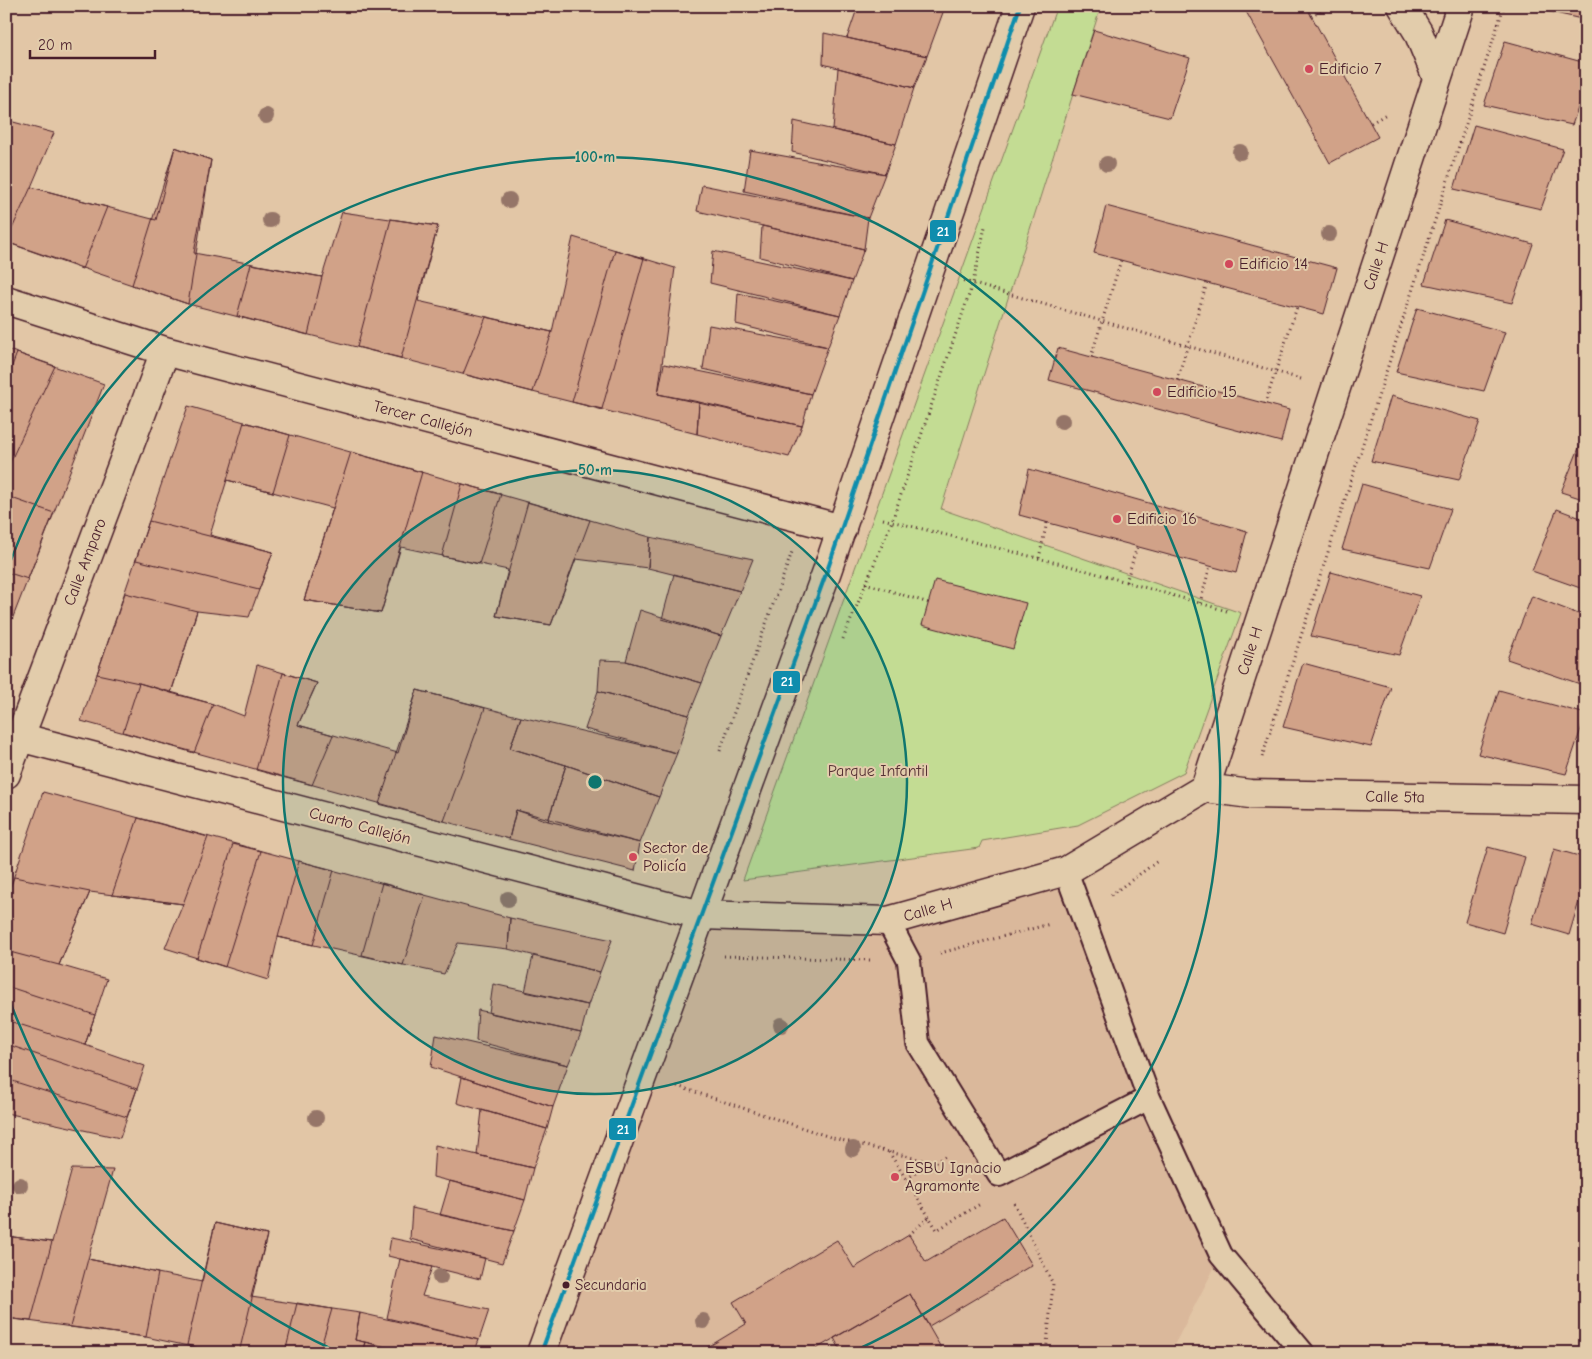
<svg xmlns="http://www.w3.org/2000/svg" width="1592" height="1359" viewBox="0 0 1592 1359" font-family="'Comic Neue',sans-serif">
<rect width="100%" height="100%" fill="#e2c6a6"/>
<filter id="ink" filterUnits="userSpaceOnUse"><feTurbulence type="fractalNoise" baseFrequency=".02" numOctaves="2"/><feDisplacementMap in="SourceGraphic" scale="10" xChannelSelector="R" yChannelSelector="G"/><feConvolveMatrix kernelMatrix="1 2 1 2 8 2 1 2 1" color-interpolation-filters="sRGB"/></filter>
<g filter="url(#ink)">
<path fill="#dab89b" d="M1066,871l155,384 -51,98h-631l162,-438 187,6z"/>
<path fill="#c3dc93" stroke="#867e5f" d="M1057,6h44l-160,503 300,104 -57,159 -106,53 -96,16 -3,7 -236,32z"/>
<path fill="#d1a288" stroke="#4a1f2b" d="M858,6h84l3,1 -18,49 -80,-18z
M1243,6h63l72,131 -48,26z
M1524,6h62v14z
M1094,30l96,28 -20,60 -97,-24z
M824,33l23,5 80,18 -13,32 -91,-24z
M1505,41l81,22v22l-14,40 -88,-20z
M838,68l76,20 -18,56 -63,-14z
M6,120l48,13 -23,54 125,33 19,-73 36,13 -17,93 128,24 20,-65 96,14 -20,75 134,31 21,-95 102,31 -17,126 41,8 -2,32 -509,-130 -182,-62z
M794,121l102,23 -11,30 -93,-22z
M1474,125l89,24 -22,60 -87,-20z
M175,147l36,13 -23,144 -56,-19z
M750,150l135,24 -17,44 -124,-27z
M702,185l166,33 -4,31 -167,-38z
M31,187l76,20 -25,62 -76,-27z
M1106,206l231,62 -13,46 -230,-61z
M391,219l47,7 -37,132 -44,-11z
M1445,220l88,24 -21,59 -88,-19z
M762,226l102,23 -12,32 -92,-24z
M615,250l29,8 -42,151 -30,-7z
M713,251l139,30 -12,34 -130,-32z
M251,264l71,13 -14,58 -71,-19z
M738,293l102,22 -12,32 -92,-23z
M1417,308l88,24 -21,59 -88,-19z
M486,317l66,15 -19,60 -70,-18z
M709,325l119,22 -17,47 -108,-25z
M1058,348l231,62 -8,32 -232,-62z
M6,349l98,35 -98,251z
M17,353l38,13 -49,105v-90z
M664,364l147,30 -9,32 -144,-32z
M1391,396l89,25 -21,59 -88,-19z
M699,402l103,24 -13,31 -92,-23z
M188,406l462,131 -2,31 -72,-9 -25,66 -55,-9 12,-46 -107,-23 -20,66 -77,-13 29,-92 -106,-28 -17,55 63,17 -24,65 -52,-6 -26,82 42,11 31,12 13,-51 60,18 -19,42 100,28 19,-63 104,27 -11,31 56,17 -18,56 -32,-11 -7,29 -428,-118z
M244,422l46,13 -17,57 -46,-12z
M1586,431v69l-25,-8z
M351,452l71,20 -41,141 -77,-13z
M1029,469l218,62 -11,42 -217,-58z
M462,484l39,10 -22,70 -37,-8z
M1362,484l89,25 -21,59 -88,-19z
M6,496l48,17 -26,66 -22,-7z
M528,502l62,18 -39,105 -55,-9z
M1557,509l29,11v70l-54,-19z
M149,521l124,31 -14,38 -123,-30z
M650,537l103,22 -13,32 -92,-23z
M1331,572l89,24 -21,59 -88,-19z
M674,574l66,17 -19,45 -59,-17z
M935,580l91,23 -13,46 -91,-24z
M125,593l72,18 -26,82 -32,-10 -42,-9z
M1532,596l54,21v69l-79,-27z
M640,610l81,26 -19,47 -76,-22z
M600,660l26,1 76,22 -13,32 -91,-24z
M1303,663l88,24 -20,60 -88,-20z
M283,673l34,10 -19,42 35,10 -21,50 -56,-15z
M139,683l74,21 -19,49 -71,-21z
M417,690l68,18 -41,113 -65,-17z
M1499,690l87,24 -20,60 -88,-20z
M598,691l91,24 -12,38 -92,-24z
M521,717l156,36 -18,44 -93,-32 -56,-17z
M566,765l93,32 -19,46 -92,-22z
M43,792l467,126 -2,31 -50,-6 -14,31 -166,-37 -10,43 -103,-32 18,-44 -93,-12 -31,73 48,14 -22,66 60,21 -25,72 -114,-25v-214z
M516,810l124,33 -5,28 -126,-32z
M138,818l70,19 -25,67 -71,-9z
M233,844l28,7 -36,116 -28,-9z
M1488,847l37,10 -22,76 -38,-11z
M1554,849l32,9v20l-17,57 -37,-11z
M299,861l35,9 -21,75 -35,-8z
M14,877l76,15 -31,73 -53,-14v-52z
M382,883l43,12 -22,70 -41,-10z
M510,918l102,22 -12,32 -92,-23z
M533,956l67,16 -12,33 -63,-13z
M493,984l95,21 -7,28 -92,-20z
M6,986l89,29 -10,30 -79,-25z
M478,1010l103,23 -13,32 -92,-24z
M436,1035l132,30 -15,42 -122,-40z
M6,1044l131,45 -10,28 -121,-38z
M462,1077l91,30 -6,22 -90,-26z
M482,1110l65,19 -14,39 -56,-13z
M435,1145l98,23 -8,32 -92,-23z
M72,1169l41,1 -25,89 114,23 13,-59 52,12 -16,62 109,16 -5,27 10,2 -3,11h-141l-75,-16 -140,-19v-82l46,6z
M450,1181l75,19 -11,31 -74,-16z
M412,1208l102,23 -12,32 -92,-24z
M1003,1217l29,48 -103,61 -19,-32 -101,59h-111l48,-29 -13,-22 104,-62 17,28 55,-33 17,27z
M215,1223l52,12 -28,118h-18l-34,-8z
M6,1236l46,6 -21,79 -25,-3z
M391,1238l94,20 -5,21 -92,-23z
M88,1259l70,14 -12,64 -76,-10z
M400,1259l32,8 -10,29 67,14 -10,30 -92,-22z
M910,1294l34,59h-102l-8,-15z
M297,1303l35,6 -13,44h-34z
M360,1313l119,27 -5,13h-62l-57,-13z
M365,1342l47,11h-50z"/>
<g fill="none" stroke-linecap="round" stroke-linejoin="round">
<defs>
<path id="lane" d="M1066,871l83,227 72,157 82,98
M888,921l21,40 9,82 81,132 150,-77"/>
<path id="street" d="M1402,6l16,26 19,46
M6,300l159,51 677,178
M19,737l682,178 187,6 178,-50 139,-83 256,-782
M6,774l159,-423
M1205,788l45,6 336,6"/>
<path id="primary" d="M541,1353l286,-782 193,-565"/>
</defs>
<use href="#lane" stroke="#4a1f2b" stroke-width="26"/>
<use href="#street" stroke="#4a1f2b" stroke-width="31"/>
<use href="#primary" stroke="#4a1f2b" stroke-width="31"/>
<path stroke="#4a1f2b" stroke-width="3" stroke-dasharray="1 4" stroke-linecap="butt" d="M1311,16l16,-10
M1371,123l17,-10
M964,281l337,98
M1091,357l30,-97
M1177,380l30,-97
M1265,404l32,-97
M883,519l198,50 146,42
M1039,558l8,-36
M1126,582l11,-35
M865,583l64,20
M1200,603l10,-37
M843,639l49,-118 81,-238 12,-56
M720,751l72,-199
M1262,757l242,-751
M1111,895l48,-35
M940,953l110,-29
M724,956l146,4
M677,1086l156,52 101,25 13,-8
M889,1152l17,27
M1014,1203l39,81 -7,69
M929,1217l-23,-38 27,-16
M909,1235l20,-18 8,13 45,-27"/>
<use href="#lane" stroke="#e2ccab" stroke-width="22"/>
<use href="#street" stroke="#e2ccab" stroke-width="28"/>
<use href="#primary" stroke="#e2ccab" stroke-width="28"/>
<defs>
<path id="bus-1" d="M541,1353l286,-782 193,-565"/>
</defs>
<use href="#bus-1" stroke="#e2ccab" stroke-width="8"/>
<use href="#bus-1" stroke="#0f8dad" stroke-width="4"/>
</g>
<g fill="#957568">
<circle cx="266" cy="116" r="8"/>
<circle cx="1240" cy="152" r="8"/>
<circle cx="1107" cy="164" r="8"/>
<circle cx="509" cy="200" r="8"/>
<circle cx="270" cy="220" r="8"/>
<circle cx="1329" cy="234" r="8"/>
<circle cx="1062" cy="421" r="8"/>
<circle cx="508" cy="899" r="8"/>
<circle cx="781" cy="1025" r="8"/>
<circle cx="316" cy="1118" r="8"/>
<circle cx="853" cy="1149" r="8"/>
<circle cx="20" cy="1185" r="8"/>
<circle cx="440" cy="1277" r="8"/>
<circle cx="703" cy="1321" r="8"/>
</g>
</g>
<circle cx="595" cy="782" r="312" fill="#0f766e" fill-opacity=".12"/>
<g fill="none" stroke="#0f766e" stroke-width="2.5">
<circle cx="595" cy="782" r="312"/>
<path d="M336 1351A625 625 0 0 1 8 996M8 568A625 625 0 1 1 854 1351"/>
</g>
<g fill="#d1495b" stroke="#e2ccab" stroke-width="2">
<circle cx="1309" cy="69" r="5"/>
<circle cx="1229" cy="264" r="5"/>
<circle cx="1157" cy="392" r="5"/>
<circle cx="1117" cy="519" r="5"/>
<circle cx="633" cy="857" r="5"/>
<circle cx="895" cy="1177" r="5"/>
</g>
<circle fill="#4a1f2b" stroke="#e2ccab" stroke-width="2" cx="566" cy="1285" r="4.5"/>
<g text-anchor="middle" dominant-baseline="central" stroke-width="4" stroke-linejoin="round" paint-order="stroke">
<g font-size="15" fill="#4a1f2b" stroke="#e2ccab" text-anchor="start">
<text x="575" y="1285">Secundaria</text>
</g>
<g font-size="16" fill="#4a1f2b" stroke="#e2ccab" text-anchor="start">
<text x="1319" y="69">Edificio 7</text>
<text x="1239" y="264">Edificio 14</text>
<text x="1167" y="392">Edificio 15</text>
<text x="1127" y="519">Edificio 16</text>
<text x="643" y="848">Sector de<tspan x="643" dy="18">Policía</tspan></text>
<text x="905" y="1168">ESBU Ignacio<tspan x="905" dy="18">Agramonte</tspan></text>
</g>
<g font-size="16" fill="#4a1f2b" stroke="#e2ccab">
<text transform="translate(1376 266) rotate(-72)">Calle H</text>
<text transform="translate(423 419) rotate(15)">Tercer Callejón</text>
<text transform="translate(85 562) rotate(-69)">Calle Amparo</text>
<text transform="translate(1250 651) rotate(-72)">Calle H</text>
<text transform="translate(1395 797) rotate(1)">Calle 5ta</text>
<text transform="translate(360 826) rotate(15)">Cuarto Callejón</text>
<text transform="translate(928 910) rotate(-16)">Calle H</text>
</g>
<g font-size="16" fill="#563235" stroke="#e2ccab">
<text x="878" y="771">Parque Infantil</text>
</g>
</g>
<circle cx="595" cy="782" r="8" fill="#0f766e" stroke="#e2ccab" stroke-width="2.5"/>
<g font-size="15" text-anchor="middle" font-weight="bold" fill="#0f766e" stroke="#e2ccab" stroke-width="4" stroke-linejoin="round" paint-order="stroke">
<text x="595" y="162">100 m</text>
<text x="595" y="475">50 m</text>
</g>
<g stroke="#e2ccab" stroke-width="2">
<rect x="929" y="219" width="28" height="24" rx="5" fill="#0f8dad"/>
<rect x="772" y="670" width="29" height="24" rx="5" fill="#0f8dad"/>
<rect x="608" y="1117" width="29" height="24" rx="5" fill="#0f8dad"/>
</g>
<g font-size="14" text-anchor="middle" font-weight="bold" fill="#fff">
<text x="943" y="236">21</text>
<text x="787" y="686">21</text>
<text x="623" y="1134">21</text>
</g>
<rect width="1592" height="1359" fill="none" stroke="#e2ccab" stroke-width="25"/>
<rect x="12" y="12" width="1567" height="1334" fill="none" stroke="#4a1f2b" stroke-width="2" filter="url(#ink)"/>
<path d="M30 50v8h125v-8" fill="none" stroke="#4a1f2b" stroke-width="2.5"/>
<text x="38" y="50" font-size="15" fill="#4a1f2b" stroke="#e2ccab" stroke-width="4" paint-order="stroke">20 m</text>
</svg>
